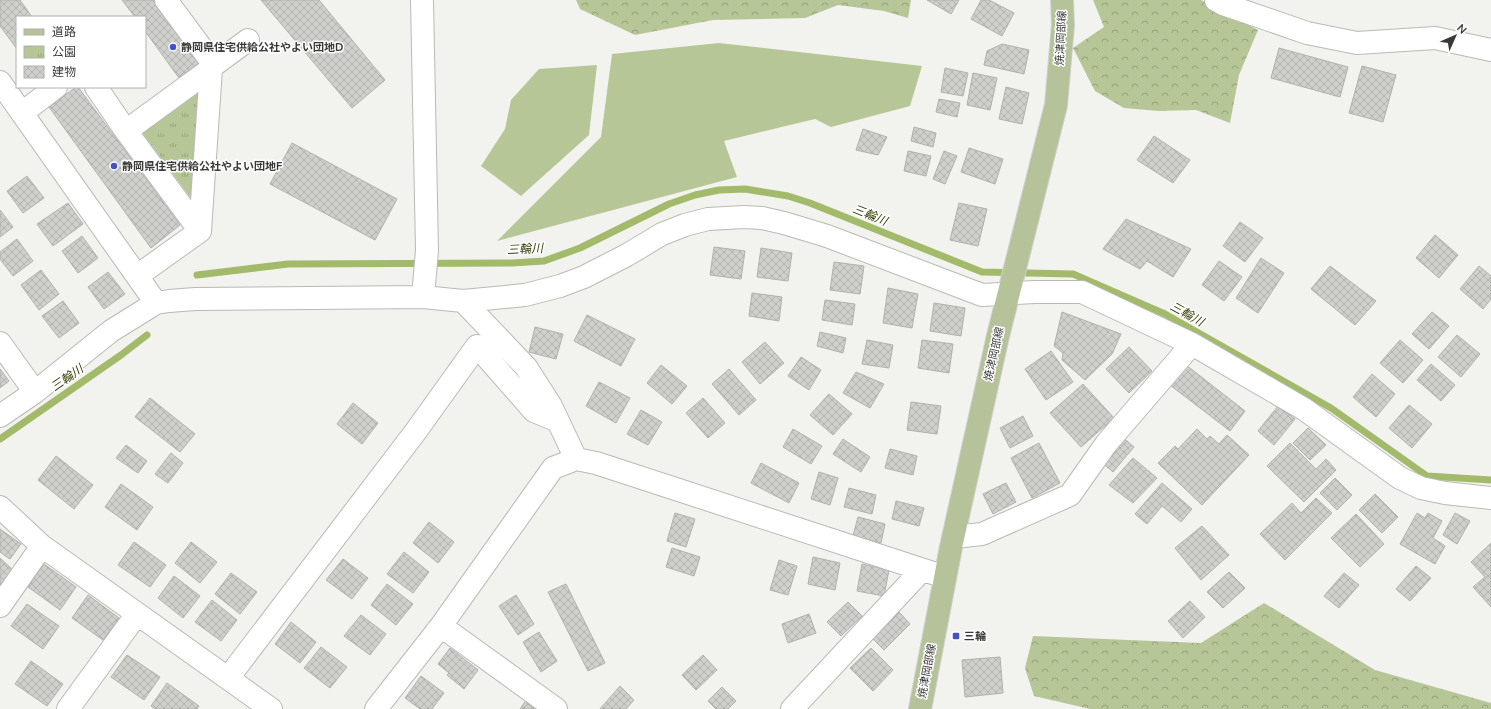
<svg xmlns="http://www.w3.org/2000/svg" width="1491" height="709" viewBox="0 0 1491 709" font-family="'Nunito Sans','Noto Sans JP',sans-serif">
<defs>
<pattern id="forest-crowns" width="20" height="18" patternUnits="userSpaceOnUse"><rect width="20" height="18" fill="#b7c697"/><path d="M2 6a3 3 0 1 1 6 0M12 15a3 3 0 1 1 6 0" fill="none" stroke="#96a27c"/></pattern>
<pattern id="park-tufts" width="24" height="20" patternUnits="userSpaceOnUse"><rect width="24" height="20" fill="#b7c697"/><path d="M3 7l-1-3M5 7V3M7 7l1-3M15 17l-1-3M17 17v-4M19 17l1-3" fill="none" stroke="#96a27c"/></pattern>
<pattern id="building-cross-hatch" width="8" height="8" patternUnits="userSpaceOnUse"><rect width="8" height="8" fill="#cfd0cc"/><path d="M0 0l8 8M0 8l8-8" fill="none" stroke="#b2b3b0"/></pattern>
</defs>
<rect width="100%" height="100%" fill="#f2f3ef"/>
<path fill="#b7c697" d="M719,43l203,23 -12,40 -79,21 -16,-8 -91,22 13,36 -240,64 104,-104 11,-83z
M597,65l-8,70 -68,61 -40,-30 24,-37 6,-29 28,-31z"/>
<path fill="url(#forest-crowns)" d="M576,0h335l-3,18 -24,-7 -46,-6 -33,13 -92,2 -78,15 -55,-26z
M1093,0h108l57,30 -19,45 -9,48 -34,-13 -37,1 -35,-3 -29,-17 -22,-43 31,-21z
M1264,603l111,67 116,33v6h-401l-56,-13 -9,-28 8,-32 168,7z"/>
<path fill="url(#park-tufts)" d="M202,88l-6,117 -55,-74z"/>
<g fill="none" stroke-linecap="round" stroke-linejoin="round">
<path stroke="#a3ba6b" stroke-width="7" d="M197,275l91,-11 224,-1 32,-2 36,-13 89,-44 26,-9 24,-5 26,-1 43,7 22,7 172,69 91,2 92,40 166,94 96,68 64,4
M0,439l121,-84 26,-20"/>
</g>
<path fill="url(#building-cross-hatch)" stroke="#afb1ad" d="M0,0h20l12,17h-15v32l-17,-23z
M122,0h33l45,62 -21,16 -34,-47v-14h-10z
M261,0h58l66,80 -33,28z
M927,0h32l-8,14z
M981,0h8l25,13 -12,23 -31,-17z
M1002,44l27,6 -5,24 -40,-9 3,-14z
M1279,48l69,19 -8,30 -69,-19z
M1362,66l34,9 -13,47 -34,-9z
M945,68l23,5 -5,23 -22,-4z
M973,73l24,5 -7,32 -23,-5z
M76,87h2l102,138 -29,23 -102,-141z
M1006,87l23,6 -7,31 -23,-5z
M939,99l21,4 -3,14 -21,-5z
M914,127l22,6 -3,14 -22,-6z
M863,129l24,8 -9,18 -22,-5z
M1154,136l36,24 -17,23 -36,-23z
M292,143l105,56 -22,41 -105,-56z
M969,148l34,11 -8,25 -34,-12z
M908,151l23,5 -5,20 -22,-5z
M944,151l13,5 -12,28 -12,-5z
M27,176l17,22 -21,15 -16,-22z
M68,203l15,21 -30,22 -16,-22z
M959,203l28,6 -9,37 -28,-6z
M0,210l13,17 -13,10z
M1126,219l65,30 -18,28 -26,-16 -7,8 -37,-20z
M1240,222l23,16 -18,24 -22,-16z
M1435,235l23,20 -19,23 -23,-20z
M82,236l16,22 -20,15 -16,-22z
M17,239l16,22 -20,15 -13,-17v-7z
M714,247l31,4 -4,28 -31,-4z
M761,248l31,5 -4,28 -31,-4z
M1261,258l23,15 -26,40 -22,-15z
M1219,261l23,16 -18,24 -22,-16z
M834,262l30,4 -4,28 -30,-4z
M1330,266l46,35 -21,24 -44,-36z
M1479,266l12,10v23l-8,10 -23,-20z
M41,270l18,24 -20,16 -18,-25z
M108,272l17,22 -21,15 -16,-22z
M888,288l30,6 -6,34 -29,-5z
M752,293l30,4 -3,24 -30,-5z
M825,300l30,4 -3,21 -30,-5z
M63,301l16,22 -20,15 -17,-22z
M934,303l31,5 -4,28 -31,-5z
M1062,312l59,22 -9,20 -27,26 -23,-20 1,-7 -9,-7z
M1432,312l17,14 -20,23 -17,-15z
M587,315l48,24 -14,27 -47,-25z
M535,327l28,7 -7,25 -27,-7z
M820,332l26,6 -3,15 -26,-7z
M1457,335l23,19 -19,23 -23,-20z
M867,340l26,5 -4,23 -27,-4z
M922,340l31,4 -4,29 -31,-5z
M1400,340l23,20 -20,23 -23,-20z
M765,342l19,21 -24,21 -18,-22z
M1129,347l23,24 -23,22 -23,-24z
M1051,351l22,31 -27,18 -21,-31z
M801,357l20,13 -12,20 -21,-14z
M1431,364l24,21 -14,16 -24,-21z
M661,365l26,21 -15,18 -25,-21z
M1186,365l59,46 -15,20 -60,-46z
M0,369l9,12 -9,7z
M729,369l27,31 -17,15 -27,-31z
M856,372l28,12 -14,24 -27,-15z
M1372,374l23,20 -19,23 -23,-20z
M599,382l31,16 -14,25 -30,-17z
M1083,384l31,34 -33,29 -31,-34z
M829,394l23,20 -19,21 -23,-20z
M150,398l45,36 -15,18 -45,-35z
M703,398l22,25 -17,15 -22,-25z
M911,402l30,4 -4,28 -30,-4z
M353,403l25,20 -16,21 -25,-20z
M1409,405l23,19 -20,24 -23,-20z
M1278,406l17,13 -21,26 -16,-14z
M641,410l21,12 -14,23 -21,-11z
M1023,416l10,20 -23,12 -10,-20z
M1308,428l18,17 -16,15 -17,-17z
M793,429l29,17 -11,18 -28,-17z
M1197,429l10,10 3,-3 9,8 8,-9 22,20 -47,50 -44,-42 17,-17 3,3z
M1120,435l14,12 -21,25 -14,-12z
M843,439l27,18 -9,15 -28,-18z
M1039,443l21,40 -28,15 -21,-40z
M1290,443l26,26 10,-10 10,11 -32,32 -37,-36z
M126,445l21,16 -9,12 -22,-15z
M890,449l27,7 -4,19 -28,-7z
M171,453l12,10 -15,20 -13,-9z
M56,456l37,29 -19,24 -36,-29z
M1133,458l24,20 -24,25 -24,-18z
M761,463l38,20 -10,20 -38,-20z
M819,472l19,6 -8,27 -19,-6z
M1335,478l17,17 -15,15 -17,-17z
M1006,483l10,19 -23,12 -10,-20z
M1162,483l30,26 -11,13 -19,-16 -15,18 -12,-10z
M121,484l32,23 -16,23 -32,-23z
M849,488l27,7 -4,19 -28,-7z
M1375,494l23,23 -16,16 -23,-23z
M1316,498l16,15 -47,47 -25,-26 32,-31 9,10z
M896,501l28,7 -5,18 -27,-7z
M675,513l20,6 -9,28 -19,-6z
M1417,513l8,5 3,-5 14,8 -9,17 12,8 -10,18 -35,-20z
M1455,513l15,8 -13,23 -14,-9z
M1356,514l28,30 -24,23 -29,-29z
M858,517l27,7 -4,19 -28,-7z
M429,522l25,20 -16,21 -25,-20z
M1202,526l27,29 -28,25 -26,-32z
M0,529l21,15 -11,15 -10,-7z
M134,542l32,23 -16,22 -32,-22z
M191,542l26,20 -17,21 -25,-20z
M1491,543v64l-18,-20 12,-10 -14,-15z
M672,548l28,9 -6,19 -28,-9z
M404,552l25,20 -16,21 -26,-19z
M813,557l27,6 -5,27 -27,-6z
M0,558l14,13 -13,14 -1,-1z
M343,559l25,19 -16,21 -26,-19z
M779,560l18,6 -9,29 -18,-5z
M44,564l32,23 -16,23 -32,-23z
M862,564l27,6 -5,26 -27,-5z
M1416,566l15,12 -21,23 -14,-12z
M1229,572l16,16 -22,20 -16,-16z
M231,573l26,19 -17,22 -25,-20z
M1344,573l15,12 -20,23 -15,-12z
M174,576l26,20 -17,22 -25,-20z
M387,584l26,20 -17,21 -25,-20z
M566,584l39,79 -17,8 -40,-79z
M88,595l31,23 -16,22 -31,-22z
M516,595l18,29 -16,11 -19,-29z
M212,600l25,20 -16,21 -26,-19z
M1190,601l15,16 -22,21 -15,-17z
M848,602l14,14 -21,20 -14,-14z
M27,604l32,22 -16,23 -32,-23z
M899,612l11,12 -26,26 -12,-12z
M809,614l7,19 -28,10 -6,-19z
M361,615l25,19 -16,21 -26,-19z
M291,622l25,20 -16,21 -25,-19z
M539,632l18,29 -16,11 -18,-30z
M321,647l26,20 -17,21 -26,-20z
M450,648l28,22 -14,19 -17,-14 2,-2 -11,-9z
M871,648l22,22 -20,21 -23,-23z
M127,655l33,22 -16,23 -33,-23z
M703,655l14,15 -21,20 -14,-15z
M1000,657l3,36 -38,4 -3,-37z
M31,661l32,23 -16,22 -32,-22z
M421,676l23,17 -12,16h-12l-15,-11z
M167,683l32,23 -2,3h-42l-4,-3z
M620,686l14,14 -8,9h-26z
M722,687l14,14 -8,8h-12l-8,-8z
M527,699l13,10h-20z"/>
<g fill="none" stroke-linecap="round" stroke-linejoin="round">
<defs>
<path id="minor" d="M166,0l48,65
M422,0l5,250 -4,47
M1216,0l7,4 84,29 50,10 78,-5 56,12
M0,82l156,221
M96,87l30,44 74,100
M22,113l34,-26
M126,131l85,-62 3,-4 34,-25
M200,231l11,-162
M137,276l63,-45
M463,301l63,66 25,39 25,53
M0,343l35,49
M0,416l35,-24 76,-61 45,-28 13,-2 26,-2 228,-2 40,4 62,-6 35,-9 24,-9 43,-22 35,-21 23,-9 23,-6 36,-2 18,1 22,5 43,13 155,59 53,-3h47l110,52 112,65 96,69 21,10 24,5 46,5
M0,507l42,39 229,163
M954,537l28,-3 88,-39 36,-51 86,-100
M0,606l42,-60
M441,626l115,83
M228,678l188,-247 61,-85 57,65 24,10
M68,709l69,-95
M376,709l65,-83 112,-158 23,-9 20,4 349,114
M792,709l130,-139"/>
<path id="major" d="M920,709l31,-162 47,-211 58,-231 7,-80 -1,-25"/>
</defs>
<use href="#minor" stroke="#b8bab6" stroke-width="24"/>
<use href="#major" stroke="#cfd0cf" stroke-width="24"/>
<use href="#minor" stroke="#fff" stroke-width="22"/>
<use href="#major" stroke="#b6c29a" stroke-width="22"/>
</g>
<g fill="#4452c6" stroke="#fff" stroke-width="1.5">
<circle cx="173" cy="47" r="4"/>
<circle cx="114" cy="166" r="4"/>
<rect x="952" y="632" width="8" height="8" rx="2"/>
</g>
<g text-anchor="middle" dominant-baseline="central" stroke-width="3" stroke-linejoin="round" paint-order="stroke">
<g font-size="11" fill="#393a38" stroke="#fff">
<text transform="translate(1061 38) rotate(-87)">焼津岡部線</text>
<text transform="translate(994 354) rotate(-77)">焼津岡部線</text>
<text transform="translate(927 671) rotate(-79)">焼津岡部線</text>
</g>
<g font-size="11" font-weight="bold" fill="#393a38" stroke="#fff" text-anchor="start">
<text x="181" y="47">静岡県住宅供給公社やよい団地D</text>
<text x="122" y="166">静岡県住宅供給公社やよい団地F</text>
<text x="964" y="636">三輪</text>
</g>
<g font-size="12" font-style="italic" fill="#334104" stroke="#fff">
<text transform="translate(870 215) rotate(22)">三輪川</text>
<text transform="translate(525 249) rotate(-3)">三輪川</text>
<text transform="translate(1187 314) rotate(29)">三輪川</text>
<text transform="translate(67 378) rotate(-35)">三輪川</text>
</g>
</g>
<rect x="16" y="16" width="130" height="72" fill="#ffffff" stroke="#b0b0af"/>
<rect x="24" y="29" width="20" height="6" fill="#b6c29a" stroke="#b0b0af"/>
<text x="52" y="36" font-size="12" fill="#393a38">道路</text>
<rect x="24" y="46" width="20" height="12" fill="url(#park-tufts)" stroke="#b0b0af"/>
<text x="52" y="56" font-size="12" fill="#393a38">公園</text>
<rect x="24" y="66" width="20" height="12" fill="url(#building-cross-hatch)" stroke="#b0b0af"/>
<text x="52" y="76" font-size="12" fill="#393a38">建物</text>
<g transform="translate(1455 36) rotate(45)" stroke="#ffffff" stroke-width="3" paint-order="stroke">
<path d="M0-3L7 15L0 10L-7 15Z" fill="#393a38"/>
<text y="-6" font-size="11" font-weight="bold" text-anchor="middle" fill="#393a38">N</text>
</g>
</svg>
